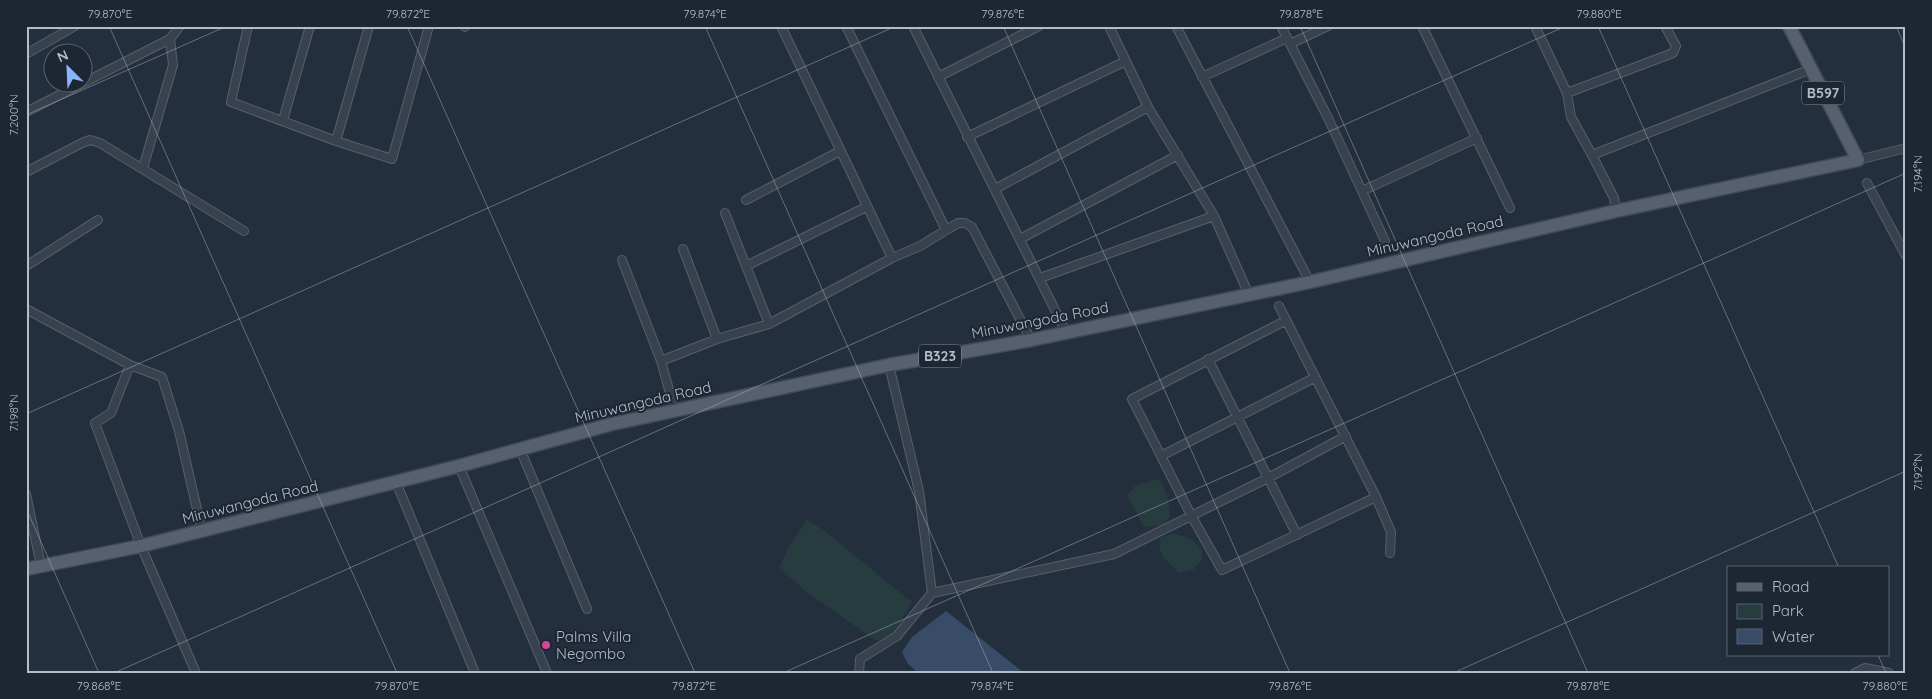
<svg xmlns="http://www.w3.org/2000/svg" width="1932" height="699" viewBox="0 0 1932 699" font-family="Quicksand,sans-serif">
<rect width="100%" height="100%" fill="#242f3e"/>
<path fill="#263c3f" d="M1158,479c10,11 11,23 12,37l-7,9 -19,2 -17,-32 8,-9z
M807,520l15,9 90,73 -12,20 1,6 -23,13 -3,-1 -67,-47 -29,-25 9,-20z
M1174,533l17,6 11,11v10l-9,10 -14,3c-11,-11 -23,-19 -19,-35z"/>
<path fill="#394c67" d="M946,611l78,62h-106l-10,-9 -6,-12 10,-15z"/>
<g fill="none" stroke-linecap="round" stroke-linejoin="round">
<defs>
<path id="street" d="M248,26l-17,76 105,39 56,18 37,-133
M781,26l111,232
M846,26l100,204
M913,26l153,306
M1109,26l39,81 66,109 35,79
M1176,26l134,256
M1281,26l48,94 56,121
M1422,26l88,182
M1535,26l32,67 106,-40 3,-7 -11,-20
M465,27v-1
M1290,44l38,-18
M26,54l49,-28
M938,77l101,-51
M1202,77l85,-39
M1567,93l4,24 21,38 219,-86
M26,112l144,-73
M283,120l27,-94
M967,137l159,-76
M336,141l33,-115
M1592,155l22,43 2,13
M1858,160l48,-12
M143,168l30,-103 -3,-26 10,-13
M26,172l56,-29 8,-3 10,3 144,88
M1867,183l39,73
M995,189l153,-82
M1362,191l115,-53
M746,200l94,-49
M725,213l44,111
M1020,239l158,-84
M683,249l34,90
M622,260l39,101 56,-22 52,-15 123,-66 28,-12 38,-23h7l7,4 59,113
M26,266l72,-46
M746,266l120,-59
M1040,278l174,-62
M1279,306l97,191 15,35 -1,21
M26,309l104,56 32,12 17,54 23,100
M1285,321l-153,78 59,116 31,55 154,-73
M1208,359l89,176
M661,361l14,50
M130,365l-19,48 -16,10 46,123 55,127
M520,449l67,160
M1161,456l153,-78
M459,466l88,207
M396,482l79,191
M26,494l15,72
M932,593l182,-39 154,-76 78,-42
M859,673l1,-14 37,-23 35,-43 -13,-102 -30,-126
M1855,673l10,-5 24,5"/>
<path id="primary" d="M26,569l115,-23 318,-80 153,-42 277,-59 142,-25 279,-58 306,-71 242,-51 -69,-134"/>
</defs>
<use href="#street" stroke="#565f6c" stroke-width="10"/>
<use href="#primary" stroke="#414a57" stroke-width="15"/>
<use href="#street" stroke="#38414e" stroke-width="8"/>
<use href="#primary" stroke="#56606e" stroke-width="12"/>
</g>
<path fill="none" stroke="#b4bcc9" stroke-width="1" stroke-opacity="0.45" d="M109,26l288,647M407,26l288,647M705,26l288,647M1003,26l287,647M1300,26l288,647M1598,26l241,542M1896,26l10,23M26,115l201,-89M26,414l870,-388M26,508l73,165M1878,655l8,18M114,673l1452,-647M783,673l1123,-500M1453,673l453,-202"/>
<circle fill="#d1479c" stroke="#1d2633" stroke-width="2" cx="546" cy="645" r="5"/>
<g text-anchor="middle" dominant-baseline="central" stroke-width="4" stroke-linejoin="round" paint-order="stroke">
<g fill="#1d2633" stroke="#878f9c" stroke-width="1">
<rect x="1802" y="81.5" width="42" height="23" rx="4"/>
<rect x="919" y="344.5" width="42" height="23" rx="4"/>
</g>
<g font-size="14" font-weight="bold" fill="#b4bcc9">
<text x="1823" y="93">B597</text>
<text x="940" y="356">B323</text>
</g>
<g font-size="15" fill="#b4bcc9" stroke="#1d2633">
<text transform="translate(1435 236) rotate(-13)">Minuwangoda Road</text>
<text transform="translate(1040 320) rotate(-11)">Minuwangoda Road</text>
<text transform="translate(643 402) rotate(-13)">Minuwangoda Road</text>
<text transform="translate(250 502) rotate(-14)">Minuwangoda Road</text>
</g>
<g font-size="15" fill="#b4bcc9" stroke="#1d2633" text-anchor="start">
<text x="556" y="636">Palms Villa<tspan x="556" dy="17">Negombo</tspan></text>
</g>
</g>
<rect width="1932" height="699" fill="none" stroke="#1d2633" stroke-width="55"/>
<rect x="1727" y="566" width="162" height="90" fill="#1d2633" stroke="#59626f"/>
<rect x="1737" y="583" width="25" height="8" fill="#56606e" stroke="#59626f"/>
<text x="1772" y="592" font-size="15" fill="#b4bcc9">Road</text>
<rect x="1737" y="604" width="25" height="15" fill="#263c3f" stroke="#59626f"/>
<text x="1772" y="616" font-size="15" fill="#b4bcc9">Park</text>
<rect x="1737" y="629" width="25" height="15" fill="#394c67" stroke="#59626f"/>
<text x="1772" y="642" font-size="15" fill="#b4bcc9">Water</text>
<g transform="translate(68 68) rotate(336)"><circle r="24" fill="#1d2633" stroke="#59626f"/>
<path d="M0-4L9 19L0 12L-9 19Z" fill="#8ab4f8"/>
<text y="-8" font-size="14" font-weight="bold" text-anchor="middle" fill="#b4bcc9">N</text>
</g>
<rect x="28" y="28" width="1876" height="644" fill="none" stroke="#b4bcc9" stroke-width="2"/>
<g font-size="12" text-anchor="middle" fill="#b4bcc9">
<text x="110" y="18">79.870°E</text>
<text x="408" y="18">79.872°E</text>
<text x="705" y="18">79.874°E</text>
<text x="1003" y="18">79.876°E</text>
<text x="1301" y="18">79.878°E</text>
<text x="1599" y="18">79.880°E</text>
<text transform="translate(14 115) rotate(-90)" y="4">7.200°N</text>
<text transform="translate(1918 174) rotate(-90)" y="4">7.194°N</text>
<text transform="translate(14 413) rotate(-90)" y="4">7.198°N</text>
<text transform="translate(1918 472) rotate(-90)" y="4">7.192°N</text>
<text x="99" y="690">79.868°E</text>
<text x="397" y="690">79.870°E</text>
<text x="694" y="690">79.872°E</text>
<text x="992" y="690">79.874°E</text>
<text x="1290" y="690">79.876°E</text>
<text x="1588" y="690">79.878°E</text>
<text x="1885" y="690">79.880°E</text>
</g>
</svg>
